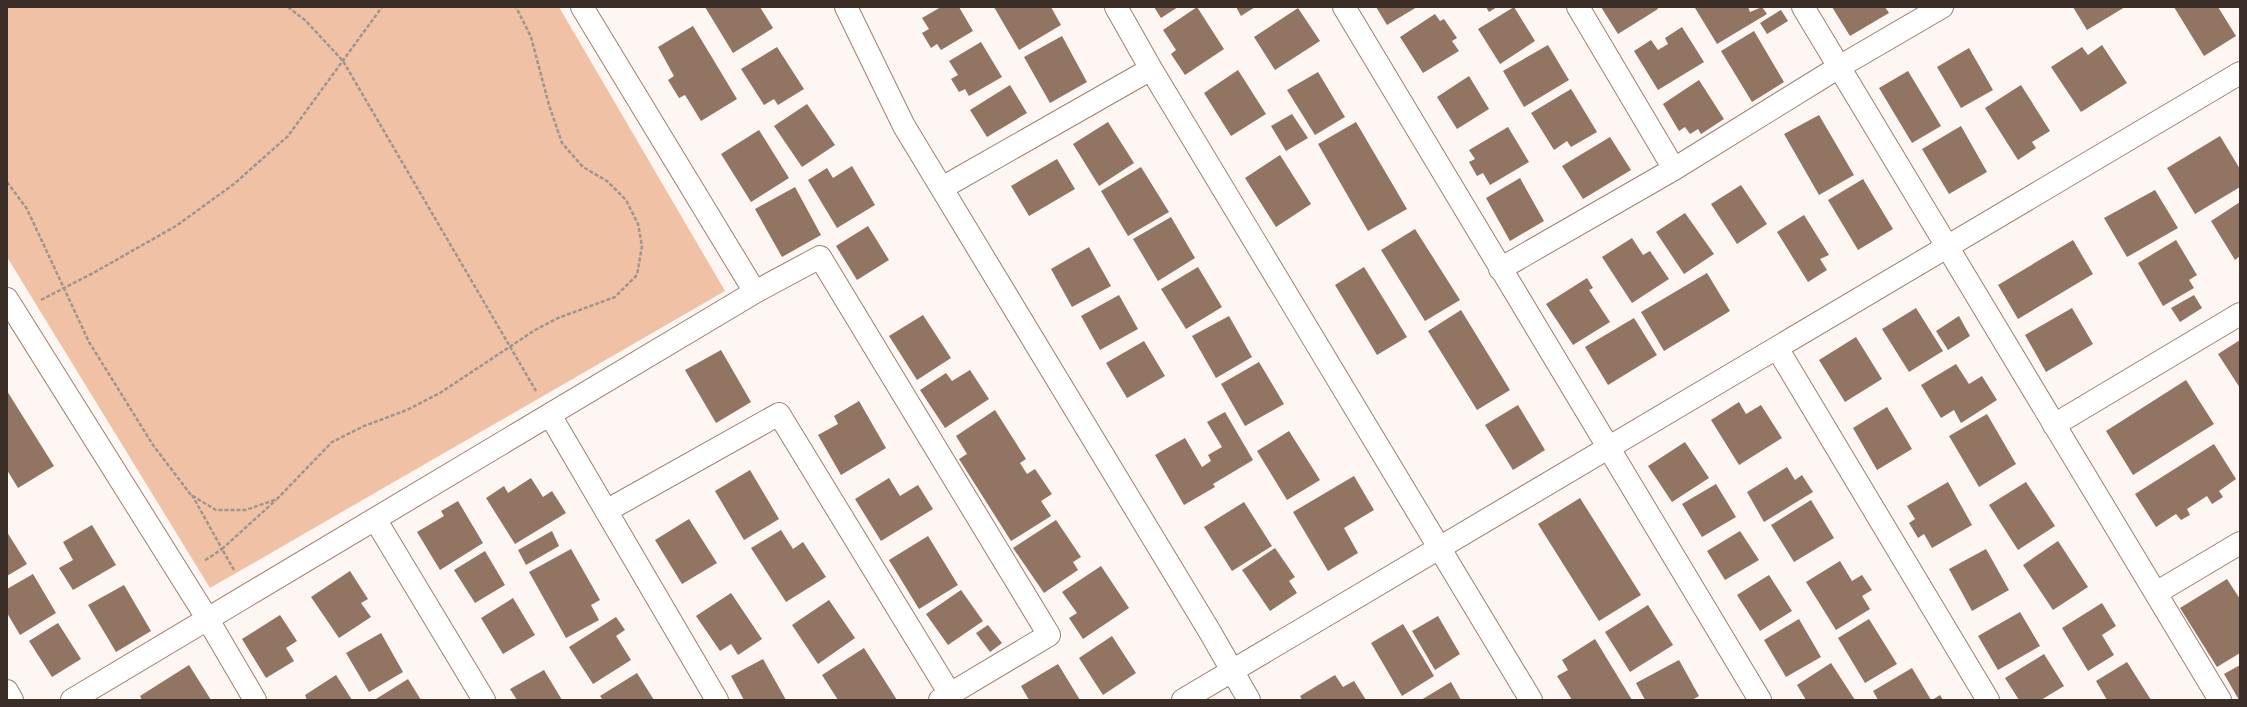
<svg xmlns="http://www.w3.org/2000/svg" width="2247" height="707" viewBox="0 0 2247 707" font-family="'PT Sans Narrow',sans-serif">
<rect width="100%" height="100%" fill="#fdf6f2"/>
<path fill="#f1c1a5" d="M7,7h552l166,284 -515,297 -203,-331z"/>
<path fill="#927462" d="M705,7h55l13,21 -40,25z
M941,7h18l14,24 -32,19 -4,-6 -6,4 -9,-15 7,-4 -7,-11z
M994,7h57l10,18 -42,25z
M1154,7h24l-17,11z
M1197,7l27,42 -39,26 -14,-21 5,-4 -13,-20z
M1236,7h19l-14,9z
M1376,7h41l-30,18z
M1486,7h11l-8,5z
M1514,7l21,34 -35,23 -22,-35z
M1601,7h56l1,2 -40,25z
M1697,7h51l2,5 12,-5 5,7 -50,30 -22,-36z
M1832,7h53l4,6 -39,23z
M2073,7h52l-38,23z
M2174,7h44l18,29 -32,20z
M1298,8l22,33 -45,29 -21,-33z
M1781,10l7,11 -21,13 -7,-11z
M1435,14l5,7 4,-2 13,19 -5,3 7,10 -36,22 -23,-36z
M693,26l44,73 -36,22 -16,-26 -6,3 -11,-18 6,-4 -16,-29z
M1682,27l22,35 -46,28 -24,-39 17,-11 7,10 10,-6 -3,-6z
M1754,31l30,51 -32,20 -31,-51z
M1062,36l25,46 -37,21 -26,-46z
M981,42l21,35 -33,19 -4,-7 -6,3 -8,-13 7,-4 -9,-14z
M1548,45l21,35 -45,27 -21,-36z
M2102,45l25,38 -46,29 -30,-45 31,-20 6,8z
M777,47l27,42 -26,16 -4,-6 -10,6 -23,-36z
M1969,48l24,42 -32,18 -24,-41z
M1238,70l28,44 -35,22 -27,-43z
M1908,71l33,55 -29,17 -33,-55z
M1318,72l27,45 -30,18 -28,-45z
M1469,76l20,33 -32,20 -20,-32z
M1699,80l25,39 -23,15 -3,-5 -8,5 -5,-7 -6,4 -16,-27z
M1010,85l17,28 -40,24 -17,-27z
M2021,85l29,46 -18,11 4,6 -18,12 -33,-52z
M1571,89l26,43 -26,15 -4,-6 -13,9 -23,-37z
M807,104l28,41 -33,22 -28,-41z
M1292,114l16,24 -22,13 -15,-25z
M1819,115l35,60 -35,20 -35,-61z
M1108,122l26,41 -35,23 -26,-42z
M1356,122l51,87 -39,22 -50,-87z
M1961,126l26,46 -38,22 -27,-45z
M1508,127l21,35 -39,23 -7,-12 -6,3 -8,-14 6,-3 -6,-9z
M759,130l30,48 -38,24 -30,-48z
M2220,136l20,33v18l-45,27 -28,-46z
M1610,137l21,33 -48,29 -21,-33z
M1280,155l31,49 -35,23 -31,-49z
M1057,159l18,30 -46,27 -18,-30z
M852,166l23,39 -38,23 -29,-48 19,-12 6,10z
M1141,167l28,45 -41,24 -27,-45z
M1520,178l24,43 -34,20 -24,-43z
M1863,179l30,50 -35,21 -30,-50z
M1741,185l26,39 -30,20 -26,-40z
M795,187l26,48 -39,22 -27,-48z
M2155,190l23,38 -51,29 -23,-39z
M2240,202v54l-5,4 -24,-39z
M1685,213l29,41 -30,20 -28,-42z
M1804,215l25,40 -9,4 7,11 -19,12 -31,-50z
M1171,217l24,41 -37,23 -25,-42z
M868,226l21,34 -32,20 -21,-34z
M1415,229l45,71 -35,21 -44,-71z
M1632,238l11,17 7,-4 19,28 -37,24 -30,-46z
M2073,240l20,34 -75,45 -20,-34z
M2176,240l21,35 -8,5 5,8 -31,18 -25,-43z
M1089,247l22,39 -39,21 -21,-38z
M1198,267l24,40 -36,22 -25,-40z
M1364,267l43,70 -30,18 -42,-70z
M1707,273l23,38 -66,40 -23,-39z
M1587,278l6,10 -4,2 21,32 -37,23 -27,-41z
M1119,295l19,34 -38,21 -19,-34z
M2194,295l8,13 -22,14 -9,-14z
M1916,308l27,43 -34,21 -27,-43z
M2072,308l21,36 -47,28 -21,-37z
M1461,310l49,80 -33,20 -49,-79z
M923,315l28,43 -34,22 -28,-44z
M1229,316l23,41 -36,21 -24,-42z
M1959,316l11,20 -22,14 -12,-19z
M1634,318l23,37 -49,30 -23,-38z
M1856,337l26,42 -37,23 -26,-42z
M2240,340v48l-22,-34z
M1144,341l21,35 -38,22 -21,-35z
M721,350l30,52 -35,21 -31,-53z
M1259,362l25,42 -39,22 -24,-42z
M1956,364l13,20 13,-8 15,24 -36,23 -7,-13 -13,8 -20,-33z
M970,370l19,29 -44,29 -25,-38 26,-17 6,8z
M2186,380l28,44 -81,51 -27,-44z
M7,391l47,75 -36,22 -11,-18z
M859,401l27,47 -45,27 -23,-40 20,-11 -4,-8z
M1739,402l7,12 15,-9 21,33 -43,27 -28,-45z
M1518,405l27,45 -32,20 -28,-45z
M1887,407l25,42 -35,21 -24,-42z
M995,410l31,49 -6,4 7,11 8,-5 17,25 -11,7 10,15 -40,25 -52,-82 8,-5 -11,-18z
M1225,412l28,48 -40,24 2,3 -31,18 -29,-50 30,-17 17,29 9,-6 -3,-6 14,-8 -15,-25z
M1987,414l29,50 -37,23 -30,-51z
M1289,431l31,49 -33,20 -30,-49z
M1685,442l24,36 -37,24 -24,-36z
M2214,444l22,35 -17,12 4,6 -11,7 -5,-8 -20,13 3,6 -9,5 -5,-6 -20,13 -21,-33z
M1787,467l8,13 7,-5 11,17 -49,30 -17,-30z
M750,470l29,49 -35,21 -29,-49z
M1354,476l20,34 -30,18 14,25 -30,18 -35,-59z
M531,478l12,19 9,-6 14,22 -51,31 -29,-46 18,-12 4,7z
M889,478l11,18 18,-11 15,24 -52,32 -26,-42z
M1948,482l24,43 -40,23 -8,-14 -6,4 -9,-15 6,-4 -8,-13z
M2026,482l29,44 -37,24 -29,-45z
M1716,484l20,33 -34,20 -20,-33z
M1580,498l61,97 -42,26 -61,-97z
M1811,500l23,38 -40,24 -23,-37z
M458,501l25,42 -43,27 -23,-38 27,-16 -3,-5z
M1244,502l28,44 -40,25 -28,-44z
M689,519l28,44 -35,21 -27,-44z
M1056,520l25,37 -8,5 5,8 -34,23 -31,-45z
M92,525l24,40 -43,25 -14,-22 14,-8 -10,-18z
M781,530l12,19 10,-7 23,35 -40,25 -35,-54z
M552,531l7,15 -33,19 -8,-15z
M1740,531l19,29 -34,20 -18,-29z
M7,532l20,32 -20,12z
M928,536l30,49 -39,24 -30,-49z
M2058,541l30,46 -35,23 -30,-45z
M1275,548l20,29 -6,4 8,12 -27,18 -28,-41z
M571,549l29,51 -9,5 8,15 -33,18 -37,-66z
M1986,549l23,41 -37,21 -23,-42z
M485,551l20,34 -30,18 -21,-33z
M1840,561l12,20 10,-6 10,15 -10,6 8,13 -34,21 -30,-48z
M1101,566l28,42 -46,31 -14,-21 8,-5 -15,-21z
M350,571l18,28 -7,4 10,14 -32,21 -28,-41z
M33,574l23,39 -36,22 -13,-22v-24z
M1769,575l23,36 -32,20 -23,-36z
M2227,579l13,20v54l-23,14 -37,-59z
M124,585l27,46 -35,21 -28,-47z
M961,590l22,31 -35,24 -22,-31z
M731,593l31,46 -24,16 -7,-11 -11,7 -24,-35z
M513,598l22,37 -32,19 -22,-36z
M829,600l26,38 -37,26 -26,-39z
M2102,603l14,23 -14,9 12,20 -26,16 -26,-43z
M1648,605l25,40 -43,27 -25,-40z
M2020,612l20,34 -42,24 -20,-34z
M280,615l17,26 -11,7 8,13 -28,17 -24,-39z
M1438,616l22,38 -25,16 -23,-39z
M616,617l9,13 -9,6 15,24 -38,24 -24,-37z
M1799,619l22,38 -35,20 -22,-37z
M1869,619l28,45 -32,19 -27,-45z
M58,623l23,36 -29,18 -23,-36z
M1403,624l31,52 -32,20 -31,-53z
M988,625l14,18 -12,9 -14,-19z
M381,633l22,39 -34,20 -23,-39z
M1112,636l24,37 -33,22 -24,-37z
M1595,639l37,61h-60l-15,-24 11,-6 -6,-10z
M864,648l33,52h-59l-16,-25z
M2044,654l20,32 -23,14h-22l-14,-22z
M763,659l23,41h-42l-13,-24z
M1679,660l20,36 -7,4h-47l-9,-17z
M2127,662l24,38h-44l-11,-19z
M1831,663l24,37h-49l-9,-15z
M1058,664l22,36h-51l-8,-14z
M189,665l22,35h-69l-2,-4z
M2240,665v35h-1l-15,-26z
M1912,668l19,32h-53l-5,-9z
M544,670l18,30h-45l-7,-11z
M637,673l17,27h-51l-3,-4z
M336,675l16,25h-45l-2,-5z
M1335,675l8,12 11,-6 12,19h-64l-2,-4z
M408,679l13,21h-44l-1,-1z
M1451,682l10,18h-40z
M1940,695l3,5h-11z"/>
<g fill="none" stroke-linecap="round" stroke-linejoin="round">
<defs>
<path id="minor" d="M582,7l173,285
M846,7l58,119 306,506 39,68
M1116,7l35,62 380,631
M1344,7l416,693
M1578,7l96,162
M1803,7l417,693
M942,188l209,-119
M1500,269l174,-100 165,-102 103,-60
M7,299l200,319 48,82
M1777,348l211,352
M550,415l167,285
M2054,425l186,-111
M606,511l173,-97 171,280
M375,519l109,181
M2156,593l84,-50
M7,691l5,9
M72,700l683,-408 65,-35 229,378 -109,65
M1183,700l1057,-627"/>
</defs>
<use href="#minor" stroke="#9f806e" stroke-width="24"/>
<path stroke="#9e958f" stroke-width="2.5" stroke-dasharray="4 2" stroke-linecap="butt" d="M288,7l18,14 37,40 193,330
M7,182l20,27 62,133 64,103 38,50 25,15h30l31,-11 55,-57 32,-16 43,-16 33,-17 95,-63 23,-12 57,-21 22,-22 5,-29 -4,-22 -12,-24 -19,-19 -24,-14 -21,-24 -13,-38 -18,-68 -15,-30
M41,300l54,-28 81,-46 58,-42 54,-48 94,-129
M192,495l30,54 -18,12
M234,570l-12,-21 54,-49"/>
<use href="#minor" stroke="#fff" stroke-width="22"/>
</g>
<rect width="2247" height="707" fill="none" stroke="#3a2e26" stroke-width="16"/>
</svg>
